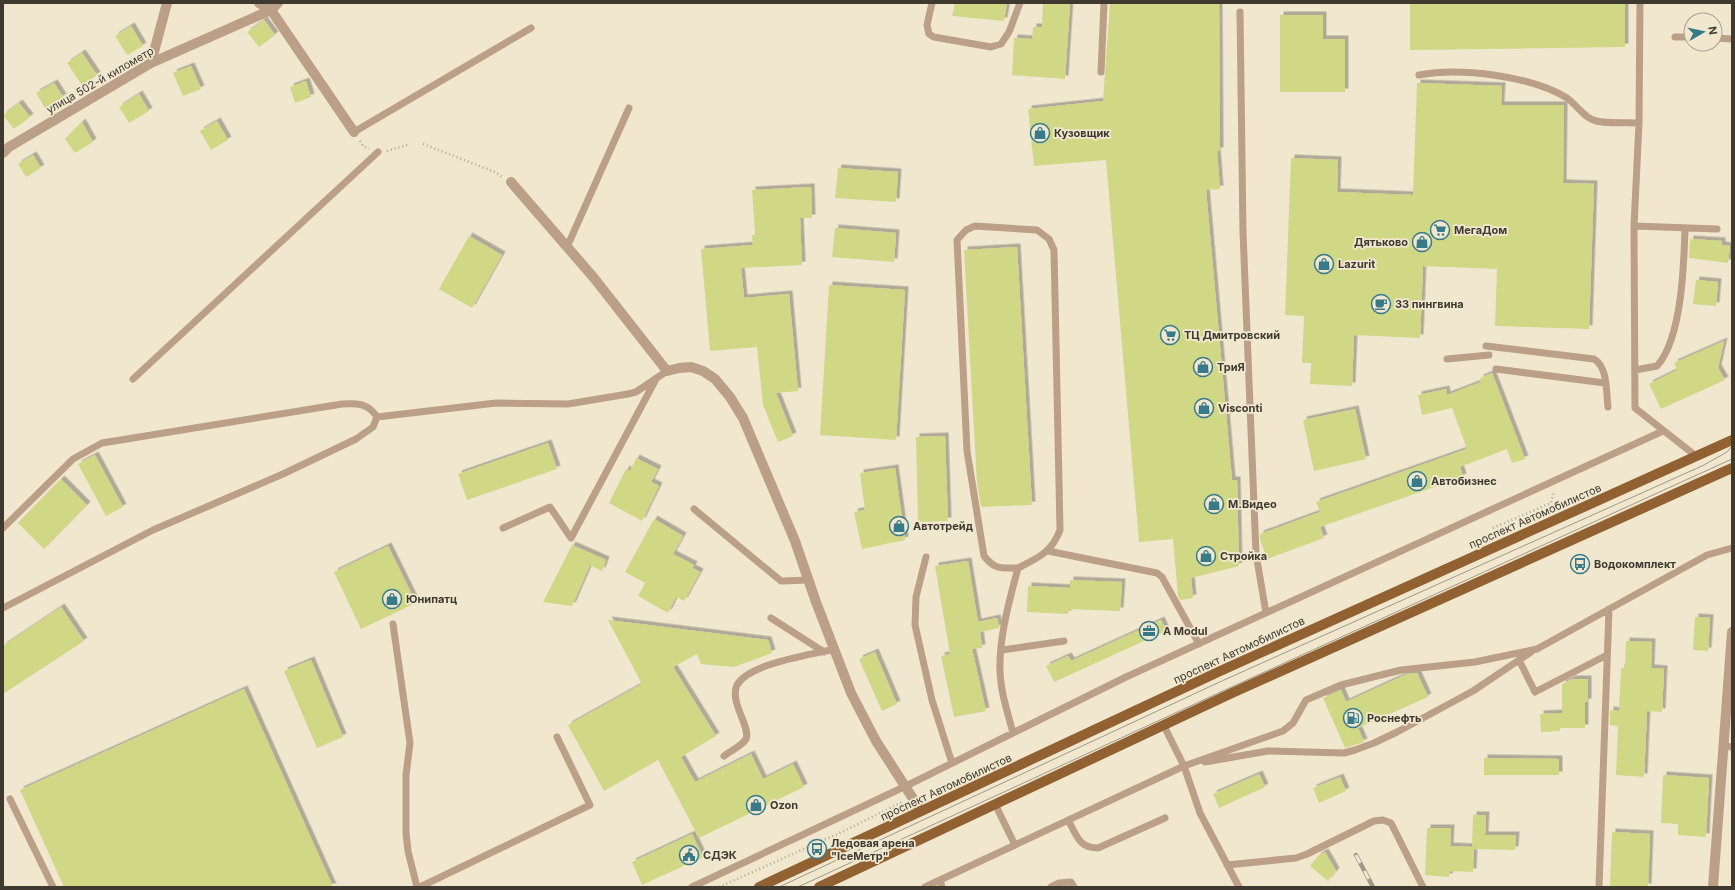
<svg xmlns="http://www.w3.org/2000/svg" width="1735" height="890" viewBox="0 0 1735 890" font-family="Inter,sans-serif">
<defs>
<filter id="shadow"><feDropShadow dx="3.5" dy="-3.5" stdDeviation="0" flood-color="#0004"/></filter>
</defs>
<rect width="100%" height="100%" fill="#f1e7cf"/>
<path fill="#d0d886" filter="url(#shadow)" d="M955,3h52l-3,18 -52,-5z
M1043,3h27l-5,76 -53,-4 2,-37 18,1 1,-12h9z
M1110,3h109l1,148h-3l3,38 -14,1 26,290h5l2,86 -48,12 2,20 -13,2 -2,-4 -5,-57 -34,3 -33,-382 -72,6 -6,-57 75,-8z
M1410,3h215v44l-215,3z
M1280,15h43v24h22v53h-65z
M264,20l11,15 -16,12 -12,-15z
M131,26l12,20 -16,9 -12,-19z
M82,53l15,22 -15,10 -15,-22z
M191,66l10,23 -18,7 -10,-23z
M306,81l5,16 -16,6 -5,-16z
M54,83l9,14 -18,11 -9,-15z
M1417,83l85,3 -1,19h63l-1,78 31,1 -5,145 -94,-3 2,-57 -74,-3 -3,72 -66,-3 -2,51 -42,-2 1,-21h-9l2,-47 -19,-1 6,-157 47,2 -1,32 76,3z
M139,94l10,17 -20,12 -10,-16z
M19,103l11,14 -16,12 -11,-14z
M217,121l11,19 -17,10 -11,-19z
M82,122l11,20 -18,11 -10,-14z
M33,155l8,13 -15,9 -8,-13z
M838,168l60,4 -2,30 -61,-4z
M811,187l1,31h-12l2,47 -61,3 3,30 45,-4 9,97 -22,2 17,43 -15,6 -15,-37 -6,-58 -47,4 -9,-102 52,-4 -1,-10h3l-3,-45z
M835,228l61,5 -2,29 -62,-5z
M469,236l33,19 -30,53 -33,-19z
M1690,239l32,2v4l8,1 -2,17 -39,-5z
M1017,247l15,258 -51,2 -4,-24 -13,-233z
M1696,280l22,2 -2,24 -23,-2z
M829,285l76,5 -9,150 -76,-5z
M1724,341l-6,27 7,12 -64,29 -12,-25 28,-14 -3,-7z
M1492,373l33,86 -13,4 -5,-14 -47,18 3,10 -143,50 4,11 -57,21 -7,-19v-6l60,-22 -4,-10 151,-53 -15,-41 -30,7 -4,-20 28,-6 1,6 34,-13 -1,-4z
M1355,409l11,50 -52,12 -11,-51z
M945,436l3,85 -30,1 -2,-85z
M548,443l9,26 -90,31 -9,-26z
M95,455l28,52 -17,9 -28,-52z
M636,458l22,11 -7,13 8,4 -17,35 -33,-18 17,-34 4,2z
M895,468l10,72 -43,9 -8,-37 11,-2 -5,-37z
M61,479l26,26 -43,44 -26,-26z
M654,519l29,17 -10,18 21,11 -2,3 8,4 -16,29 -8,-4 -8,16 -30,-17 7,-13 -20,-11z
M572,545l34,15 -4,11 -12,-6 -18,41 -29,-4z
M388,546l28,57 -55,26 -27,-57z
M968,561l10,61 19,-4 2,9v1l-19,4 2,16 -10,1 14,62 -32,6 -13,-61 9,-2 -15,-88z
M1070,580l52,2 -2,29 -51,-2 -1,5 -41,-2 1,-26 42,2z
M61,607l23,34 -81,53v-48z
M1695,617l15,1 -2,33 -15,-1z
M608,620l160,20 4,13 -38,14 -33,-3 -4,-10 -24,13 43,69 -35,21 14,25 56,-28 12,25 30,-15 11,23 -105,51 -41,-78 -54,31 -36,-66 74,-41z
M1161,620l5,11 -112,51 -8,-16 22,-10 3,5z
M1626,641l26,1 -1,26 13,1 -2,43 -15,-1 -3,66 -28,-2 2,-49 -8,-1v-15l9,1 2,-43h4z
M875,652l22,52 -15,7 -23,-52z
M311,660l32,77 -26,11 -33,-77z
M1417,673l11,24 -70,31 6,14 -19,6 -22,-50 18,-8 5,12 61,-28z
M1572,679h16v23h-3v26h-25v3l-19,1 -1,-18 22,-1v-29z
M244,689l89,198h-269l-44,-97z
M1484,758l75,1v16h-75z
M1259,774l6,13 -46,21 -6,-14z
M1663,775l46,3 -3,59 -28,-2v-11l-17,-1z
M1340,777l6,14 -27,12 -6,-15z
M1473,815h13l-1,20h31l-1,15 -41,-1 -1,23 -23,-1 -1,6 -24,-2 2,-47h24l-1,18 22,1z
M1612,832l38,2 -2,53h-38z
M692,834l11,23 -61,28 -10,-23z
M1325,852l11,19 -8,10 -18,-15 9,-11z"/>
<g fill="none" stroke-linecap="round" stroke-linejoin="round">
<path stroke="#aea693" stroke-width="2.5" stroke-dasharray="1 3" stroke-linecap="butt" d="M360,141l3,5 6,3
M423,144l72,28 7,5
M387,151l23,-7
M1493,528l58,-25 3,-11
M719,887l123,-55 60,-30"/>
<path stroke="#bb9f87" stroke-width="7" d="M932,3l-5,22 2,9 5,3 57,10 10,-3 8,-12 11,-29
M1240,12l3,220 13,322 10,59
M1675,37h16
M1715,38l17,1
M1101,72l3,-69
M1419,75c41,-8 112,1 148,23 10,7 17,20 29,23 13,3 29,1 43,2
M354,132l177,-104
M1634,226l5,-103 1,-120
M567,247l62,-139
M1486,346l108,13c14,8 12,33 14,48
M1447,359l42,-4
M1496,369l109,14
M1635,370l22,-4c25,-28 27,-102 28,-138
M133,379l245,-227
M1696,456l-61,-48 -1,-182 83,3
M694,509l87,72 28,-1
M3,528l70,-69 29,-16 240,-39c15,-1 26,-1 35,13
M503,528l47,-21 21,31 84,-157
M1048,551l109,22 5,4 37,67
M926,557l-10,40 -1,28 17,75 20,63
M3,608l150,-78 130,-56 73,-35 17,-12 4,-10 119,-14 72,1 60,-10 8,-2 31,-21
M771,618l53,34
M393,624l17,119 -4,32v58l2,18 9,36
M1002,650l62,-9
M1519,660l16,32 72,-37
M1164,726l20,40 3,-1
M1013,733c-4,-16 -10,-33 -12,-50 -5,-35 8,-82 17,-115 20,-10 34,-16 42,-38l-6,-280 -5,-11 -12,-9 -62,-4 -9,4 -9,10 10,211 17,105c11,14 17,12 34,12
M1723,746l9,1
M724,756c6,-5 18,-10 22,-17 5,-12 -17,-37 -9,-54 12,-22 75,-30 97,-36
M1205,762l63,-11 76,2 11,-3 19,-7 23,-11 76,-41 58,-39
M1184,766l16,47 39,74
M10,799l43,88
M995,804l20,41
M1068,820c9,15 10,28 30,28l67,-30
M1227,865l69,-7 11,-4 67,-33 9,-1 8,3 32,64
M420,887l170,-82 -33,-68
M692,887l214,-101 220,-109 537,-246
M925,887l15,-7
M942,887l-2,-7 244,-114 99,-35 10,-8 13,-23 35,-15 60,-15 74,-8 62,-13 170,-94 25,-7
M1051,887l8,-4 12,-1 3,5
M1599,887l10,-278"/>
<path stroke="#bb9f87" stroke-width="10" d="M259,3l12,7 83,122
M151,63l16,-60
M3,153l6,-6 142,-84 120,-53 7,-7
M511,182l83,96 73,93 12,-3 12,-1 12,4 12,8 15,18 13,21 52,123 21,61 35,91 25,48 45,70"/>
<path stroke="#bb9f87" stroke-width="10" d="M1713,887l19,-255"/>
<path stroke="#926132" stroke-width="10" d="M759,887l459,-215 514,-232
M819,887l413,-194 500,-225"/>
<path stroke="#a09887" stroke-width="1" d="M779,887l445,-207 478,-214 25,-14 5,-6
M798,887l427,-197 507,-231"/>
<defs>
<path id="rail" d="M1356,855l17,32"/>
</defs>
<use href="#rail" stroke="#a09887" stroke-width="4.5"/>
<use href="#rail" stroke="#f1e7cf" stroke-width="3" stroke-dasharray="9" stroke-linecap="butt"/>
</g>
<defs>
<symbol id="shop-ring" viewBox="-11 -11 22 22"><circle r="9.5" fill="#f1e7cf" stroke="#377b8b" stroke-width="1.5"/><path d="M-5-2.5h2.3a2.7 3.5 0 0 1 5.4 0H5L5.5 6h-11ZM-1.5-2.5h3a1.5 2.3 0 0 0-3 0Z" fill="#377b8b"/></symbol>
<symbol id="supermarket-ring" viewBox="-11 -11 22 22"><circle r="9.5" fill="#f1e7cf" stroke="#377b8b" stroke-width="1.5"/><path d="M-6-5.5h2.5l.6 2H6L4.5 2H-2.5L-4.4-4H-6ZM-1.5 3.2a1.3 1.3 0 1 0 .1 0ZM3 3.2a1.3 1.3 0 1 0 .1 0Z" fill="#377b8b"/></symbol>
<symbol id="cafe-ring" viewBox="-11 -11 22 22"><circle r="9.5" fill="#f1e7cf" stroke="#377b8b" stroke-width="1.5"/><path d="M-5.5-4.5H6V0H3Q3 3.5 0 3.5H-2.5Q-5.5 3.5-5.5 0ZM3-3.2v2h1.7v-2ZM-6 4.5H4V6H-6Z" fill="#377b8b"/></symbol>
<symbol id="bus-ring" viewBox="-11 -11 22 22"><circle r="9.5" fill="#f1e7cf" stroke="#377b8b" stroke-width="1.5"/><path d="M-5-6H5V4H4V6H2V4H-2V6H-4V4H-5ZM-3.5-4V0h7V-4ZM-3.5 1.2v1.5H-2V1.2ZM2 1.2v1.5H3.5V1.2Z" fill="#377b8b"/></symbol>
<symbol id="office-ring" viewBox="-11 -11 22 22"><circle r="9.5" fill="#f1e7cf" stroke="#377b8b" stroke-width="1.5"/><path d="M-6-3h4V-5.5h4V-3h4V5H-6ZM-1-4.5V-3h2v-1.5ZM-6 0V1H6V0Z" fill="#377b8b"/></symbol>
<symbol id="fuel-ring" viewBox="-11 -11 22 22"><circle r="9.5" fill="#f1e7cf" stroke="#377b8b" stroke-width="1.5"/><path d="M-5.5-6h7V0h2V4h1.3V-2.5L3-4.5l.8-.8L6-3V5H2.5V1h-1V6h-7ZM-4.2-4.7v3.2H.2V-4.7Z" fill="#377b8b"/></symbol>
<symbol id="civic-ring" viewBox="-11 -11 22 22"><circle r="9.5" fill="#f1e7cf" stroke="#377b8b" stroke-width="1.5"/><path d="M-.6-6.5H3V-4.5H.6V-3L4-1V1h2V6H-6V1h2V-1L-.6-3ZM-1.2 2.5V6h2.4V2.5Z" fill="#377b8b"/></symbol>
</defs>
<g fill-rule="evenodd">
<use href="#shop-ring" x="1029" y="122" width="22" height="22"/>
<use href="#supermarket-ring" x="1429" y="219" width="22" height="22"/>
<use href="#shop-ring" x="1411" y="231" width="22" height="22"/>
<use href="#shop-ring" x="1313" y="253" width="22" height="22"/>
<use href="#cafe-ring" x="1370" y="293" width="22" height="22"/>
<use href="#supermarket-ring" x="1159" y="324" width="22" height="22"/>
<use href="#shop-ring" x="1192" y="356" width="22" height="22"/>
<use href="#shop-ring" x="1193" y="397" width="22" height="22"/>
<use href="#shop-ring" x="1406" y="470" width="22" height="22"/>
<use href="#shop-ring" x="1203" y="493" width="22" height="22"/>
<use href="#shop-ring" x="888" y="515" width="22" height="22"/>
<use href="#shop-ring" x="1195" y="545" width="22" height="22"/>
<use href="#bus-ring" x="1569" y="553" width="22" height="22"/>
<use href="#shop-ring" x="381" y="588" width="22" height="22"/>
<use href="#office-ring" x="1138" y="620" width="22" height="22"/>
<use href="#fuel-ring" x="1342" y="707" width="22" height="22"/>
<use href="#shop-ring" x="745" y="794" width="22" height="22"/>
<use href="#bus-ring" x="806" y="838" width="22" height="22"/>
<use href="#civic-ring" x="678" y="844" width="22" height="22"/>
</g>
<g text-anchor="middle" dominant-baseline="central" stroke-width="3.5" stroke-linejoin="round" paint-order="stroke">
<g font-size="11" fill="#3e3a30" stroke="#f1e7cf">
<text transform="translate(100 80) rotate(-30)">улица 502-й километр</text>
<text transform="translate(1535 516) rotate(-24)">проспект Автомобилистов</text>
<text transform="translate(1239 650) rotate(-25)">проспект Автомобилистов</text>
<text transform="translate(946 787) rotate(-25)">проспект Автомобилистов</text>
</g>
<g font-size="11" font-weight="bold" fill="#3e3a30" stroke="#f1e7cf" text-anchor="start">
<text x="1054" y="133">Кузовщик</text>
<text x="1454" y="230">МегаДом</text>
<text x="1408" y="242" text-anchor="end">Дятьково</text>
<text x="1338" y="264">Lazurit</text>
<text x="1395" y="304">33 пингвина</text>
<text x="1184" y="335">ТЦ Дмитровский</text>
<text x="1217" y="367">ТриЯ</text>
<text x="1218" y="408">Visconti</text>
<text x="1431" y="481">Автобизнес</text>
<text x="1228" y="504">М.Видео</text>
<text x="913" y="526">Автотрейд</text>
<text x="1220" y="556">Стройка</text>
<text x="1594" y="564">Водокомплект</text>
<text x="406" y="599">Юнипатц</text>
<text x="1163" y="631">A Modul</text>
<text x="1367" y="718">Роснефть</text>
<text x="770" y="805">Ozon</text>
<text x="831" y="843">Ледовая арена<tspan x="831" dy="13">"IceМетр"</tspan></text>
<text x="703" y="855">СДЭК</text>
</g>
</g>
<rect width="1735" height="890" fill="none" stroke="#3e3a30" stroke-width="8"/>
<g transform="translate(1703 32) rotate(81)"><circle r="19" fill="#f1e7cf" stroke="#a9a28f"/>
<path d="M0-3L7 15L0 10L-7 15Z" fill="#377b8b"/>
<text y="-6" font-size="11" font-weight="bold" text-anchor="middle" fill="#3e3a30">N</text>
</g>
</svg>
